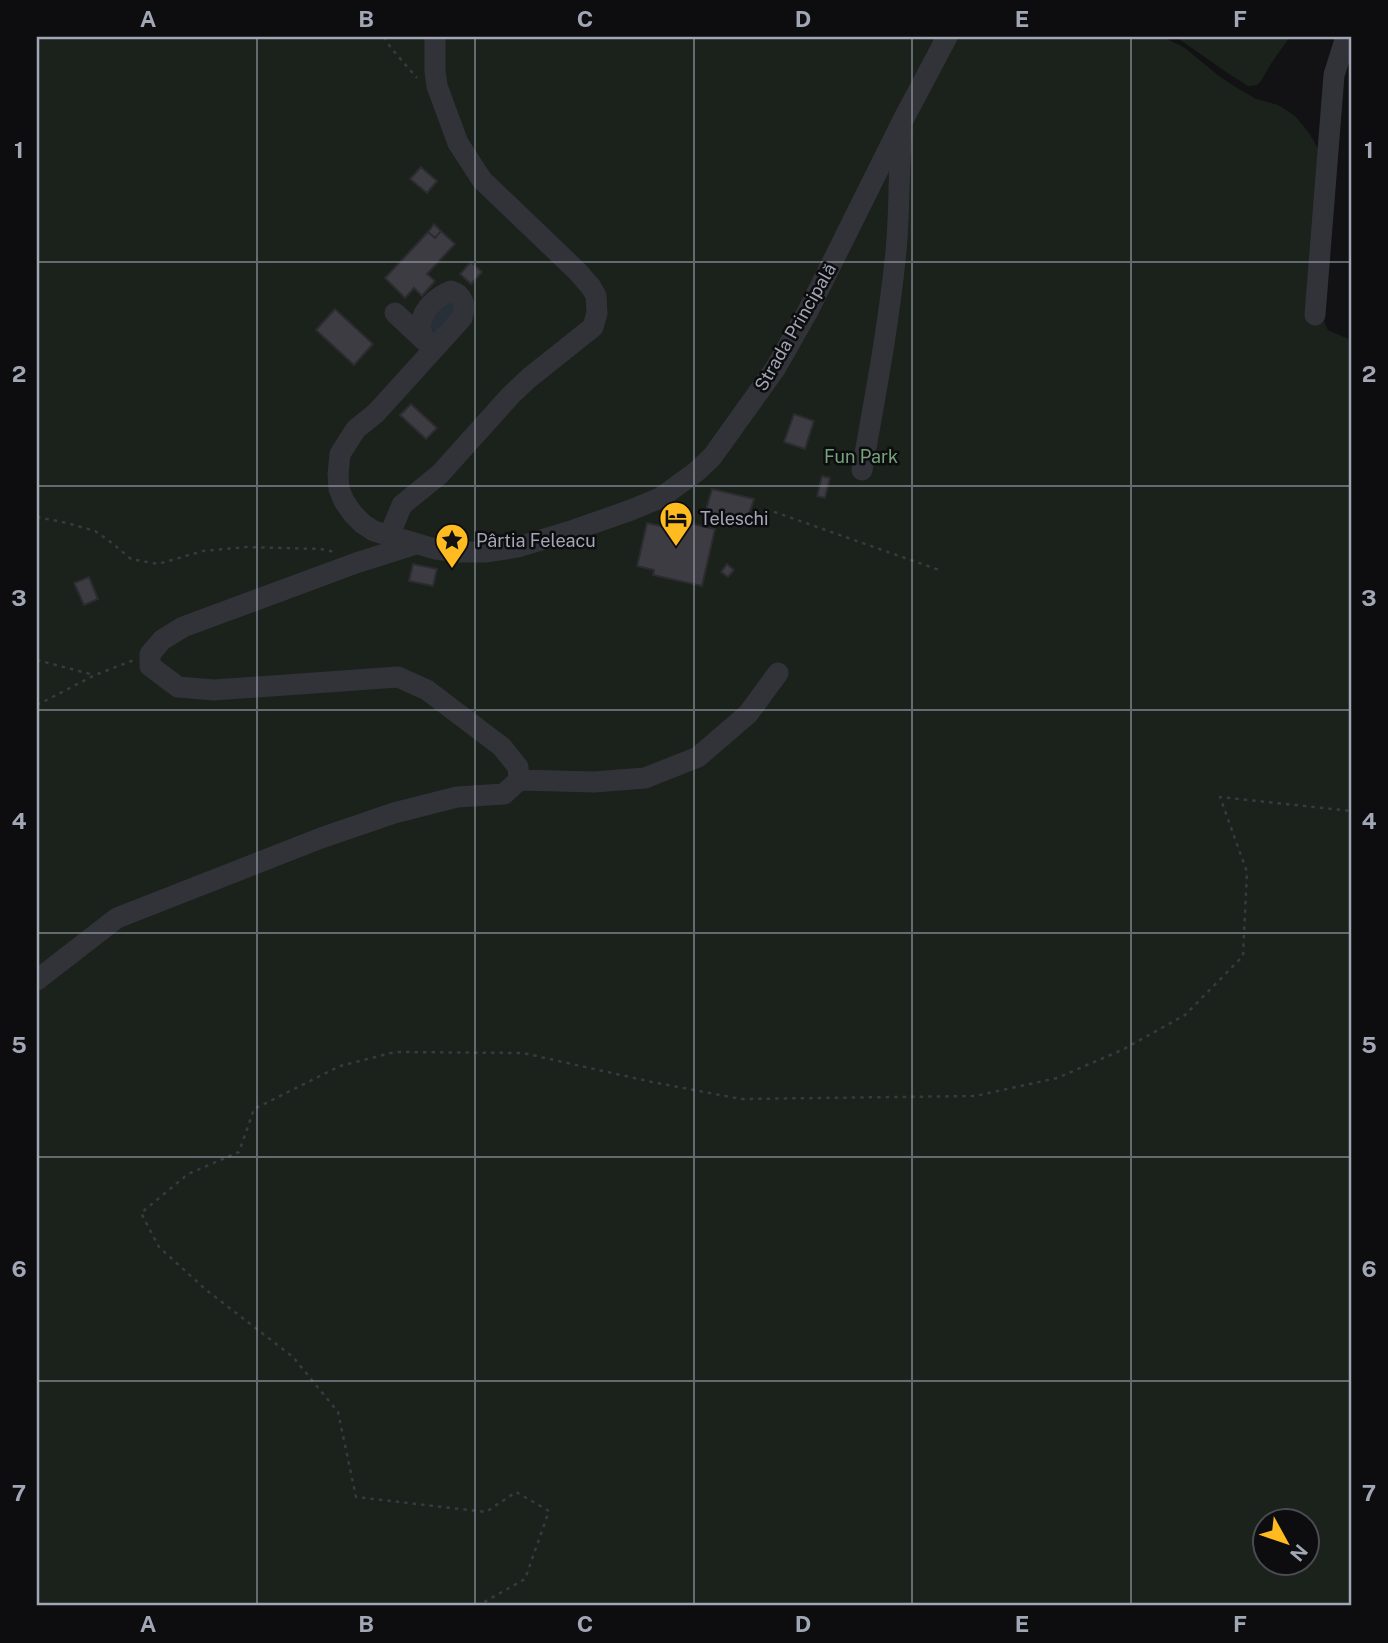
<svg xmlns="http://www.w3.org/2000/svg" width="1388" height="1643" viewBox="0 0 1388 1643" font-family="'Public Sans',sans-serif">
<rect width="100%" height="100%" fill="#121214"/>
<path fill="#1a221b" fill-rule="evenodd" d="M37,37h1126l22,11 34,28 18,12 19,11 22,6 17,11 14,17 11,19 -2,157 10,21 23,10v1266h-1314zM1266,1520h42v42h-42z
M1176,37h114l-18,25 -11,19 -4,4 -5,1h-4l-22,-14z"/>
<path fill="#273039" d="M449,300l8,4 -10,25 -14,5 -3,-17z"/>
<path fill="#3c3c42" stroke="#2c2c30" stroke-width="2" d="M421,167l16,14 -10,12 -17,-14z
M434,224l7,7 -6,7 -7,-6z
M441,231l14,13 -28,30 8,7 -13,15 -8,-8 -9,10 -20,-20 43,-46 7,6z
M471,262l11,10 -11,12 -11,-10z
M335,309l38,35 -19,21 -38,-35z
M411,404l26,24 -11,11 -26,-24z
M794,414l20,7 -9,28 -21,-7z
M822,476l8,2 -5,20 -8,-2z
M712,489l42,10 -8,24 -41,-10z
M667,518l48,11 -13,57 -49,-11 1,-5 -17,-4 10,-43 18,4z
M413,564l24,5 -4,17 -24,-5z
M727,564l7,6 -6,7 -7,-5z
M89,577l9,22 -14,6 -10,-22z"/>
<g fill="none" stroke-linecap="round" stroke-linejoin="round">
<path stroke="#383a40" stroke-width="2.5" stroke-dasharray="3.5 5" stroke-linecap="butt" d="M384,37l7,11 26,30
M766,509l173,61
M37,517l30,6 28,8 17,12 19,16 27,5 45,-13 43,-4 75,2 14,3
M37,660l57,15
M37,705l58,-30 39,-15
M468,1606l11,-1 46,-26 24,-68 -33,-19 -30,20 -130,-15 -18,-85 -45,-55 -88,-68 -46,-42 -18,-34 47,-39 51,-22 15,-43 86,-43 55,-14 128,1 129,29 89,17 234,-3 82,-18 65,-28 63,-35 58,-59 4,-84 -27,-75 131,14"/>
<path stroke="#323339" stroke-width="21" d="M395,313l30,28
M1315,315l19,-240 12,-38
M433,348c-25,-20 -7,-47 18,-57 13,4 15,15 11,27l-86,95 -20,16 -16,25 -2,20 1,15 5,12 9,13 10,10 11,7 61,18 25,3h27l31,-5 56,-17 57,-20 29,-12 36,-26 16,-15 63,-88 33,-58 96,-193 43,-81
M862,470c13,-73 27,-146 34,-219 4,-40 2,-79 6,-119
M389,536l13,-31 38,-31 70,-78 19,-18 64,-51 4,-14 -1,-17 -5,-9 -13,-15 -96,-92 -24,-37 -21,-57 -2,-15v-34
M519,780l75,2 51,-4 53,-21 50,-43 30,-41
M37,980l80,-62 204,-80 73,-25 63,-16 47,-3 15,-14 -1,-13 -16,-20 -75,-57 -29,-13 -184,13 -36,-3 -28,-21v-12l12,-14 21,-13 173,-64 60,-19"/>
</g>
<path fill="none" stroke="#a2a7b6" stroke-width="2" stroke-opacity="0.55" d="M257,37v1569M475,37v1569M694,37v1569M912,37v1569M1131,37v1569M37,262h1314M37,486h1314M37,710h1314M37,933h1314M37,1157h1314M37,1381h1314"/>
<defs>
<symbol id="hotel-pin" viewBox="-11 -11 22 30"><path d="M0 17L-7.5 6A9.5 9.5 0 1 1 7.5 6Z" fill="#ffbb1f" stroke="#0d0d0f"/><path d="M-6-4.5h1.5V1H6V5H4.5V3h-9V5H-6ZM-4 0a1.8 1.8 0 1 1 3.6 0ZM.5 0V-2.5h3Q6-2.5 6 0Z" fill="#111"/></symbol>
<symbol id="sight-pin" viewBox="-11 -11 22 30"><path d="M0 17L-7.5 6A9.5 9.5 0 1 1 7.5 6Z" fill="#ffbb1f" stroke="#0d0d0f"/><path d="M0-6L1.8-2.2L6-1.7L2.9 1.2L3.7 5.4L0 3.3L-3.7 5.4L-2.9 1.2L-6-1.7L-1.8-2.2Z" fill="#111"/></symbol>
</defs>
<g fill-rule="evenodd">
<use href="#hotel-pin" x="657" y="499" width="38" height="52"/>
<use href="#sight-pin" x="433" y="521" width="38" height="52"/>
</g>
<g text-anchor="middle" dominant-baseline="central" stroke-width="5" stroke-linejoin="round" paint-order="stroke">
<g font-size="18" fill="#a2a7b6" stroke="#0d0d0f">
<text transform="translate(795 327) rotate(-60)">Strada Principală</text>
</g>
<g font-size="18" fill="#76a37b" stroke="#0d0d0f">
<text x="861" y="456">Fun Park</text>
</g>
<g font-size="18" fill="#a2a7b6" stroke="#0d0d0f" text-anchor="start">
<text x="700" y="518">Teleschi</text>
<text x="476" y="540">Pârtia Feleacu</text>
</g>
</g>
<rect width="1388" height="1643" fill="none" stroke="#0d0d0f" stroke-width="77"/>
<g transform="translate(1286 1542) rotate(130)"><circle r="33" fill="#0d0d0f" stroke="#494b52" stroke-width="2"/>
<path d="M0-5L12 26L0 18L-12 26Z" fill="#ffbb1f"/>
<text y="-10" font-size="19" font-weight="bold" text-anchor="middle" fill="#a2a7b6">N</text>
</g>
<rect x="38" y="38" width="1312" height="1566" fill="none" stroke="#a2a7b6" stroke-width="2.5"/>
<g font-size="23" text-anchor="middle" font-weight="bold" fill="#a2a7b6">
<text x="148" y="27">A</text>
<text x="366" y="27">B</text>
<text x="585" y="27">C</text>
<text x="803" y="27">D</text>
<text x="1022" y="27">E</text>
<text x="1240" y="27">F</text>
<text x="19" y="158">1</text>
<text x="1369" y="158">1</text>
<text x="19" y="382">2</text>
<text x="1369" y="382">2</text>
<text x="19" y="606">3</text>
<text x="1369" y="606">3</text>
<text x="19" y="829">4</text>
<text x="1369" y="829">4</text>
<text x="19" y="1053">5</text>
<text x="1369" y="1053">5</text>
<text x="19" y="1277">6</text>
<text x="1369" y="1277">6</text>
<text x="19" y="1501">7</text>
<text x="1369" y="1501">7</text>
<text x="148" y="1632">A</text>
<text x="366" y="1632">B</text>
<text x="585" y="1632">C</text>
<text x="803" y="1632">D</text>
<text x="1022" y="1632">E</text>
<text x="1240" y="1632">F</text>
</g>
</svg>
